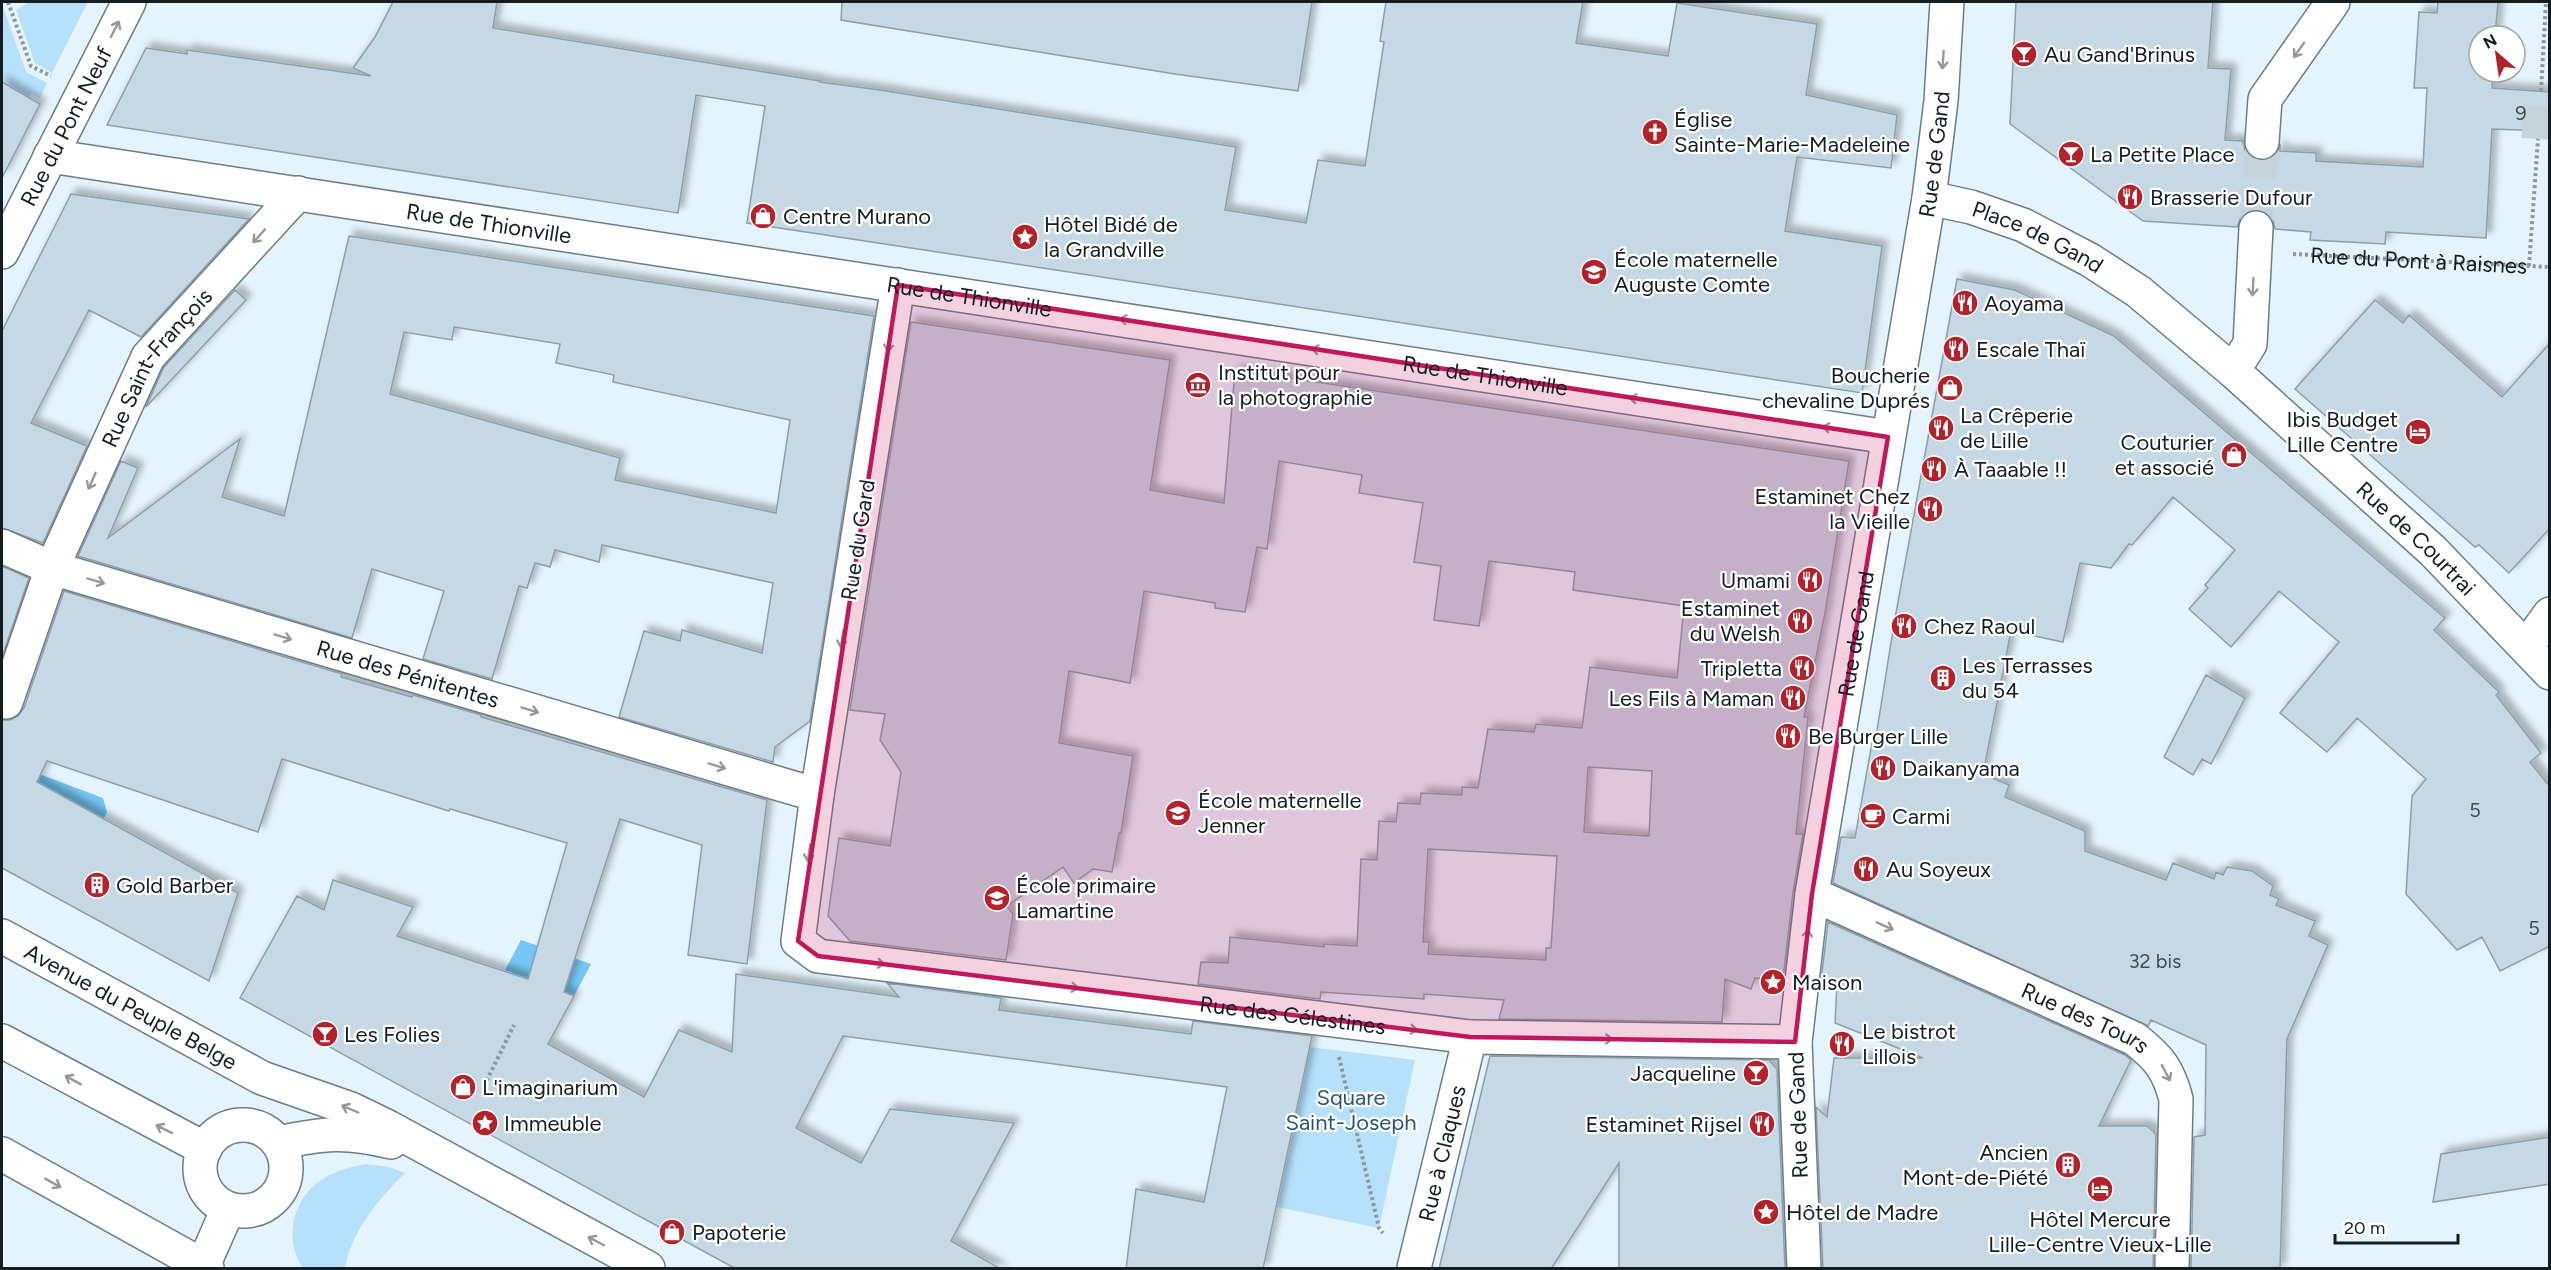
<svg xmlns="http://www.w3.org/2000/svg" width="2551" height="1270" viewBox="0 0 2551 1270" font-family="Figtree,sans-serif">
<defs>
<filter id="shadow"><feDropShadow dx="5.5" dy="-5.5" stdDeviation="3" flood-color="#0004"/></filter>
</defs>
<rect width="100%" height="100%" fill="#e5f3fc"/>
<path fill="#b5e1fc" d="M29,2h59l-36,71 -17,-10 -19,-53z
M2,4l24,68 21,11 -7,15 -9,-4 -5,9 -22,-12 -2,-9z
M1310,1047l105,13 -36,168 -102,-21z
M366,1164l23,3 16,6c-27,27 -53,57 -60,95h-42c-21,-29 -9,-74 23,-91 12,-7 26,-10 40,-13z"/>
<path fill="#74c6f4" d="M2,760l101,38 4,14 -6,12 -99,-32 3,-7 -3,-2z
M521,940l70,24 -17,32 -69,-26z"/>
<path fill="#c6d8e3" stroke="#8e9fa9" stroke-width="1.5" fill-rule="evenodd" filter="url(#shadow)" d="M393,2h104l-4,26 327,53v1l60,8 356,57 -11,63 81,13 12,-63 47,6 19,-124 -4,-1 6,-39h197l-7,41 92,13 9,-53 140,21 -11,71 91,20 -6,53 -94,-11 -12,74 97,15 -20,147 -1115,-170 18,-117 -69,-11 -18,118 -571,-88 39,-77 41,6v-4l184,26 -18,-8 22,-31z
M842,2h470l-14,89 -123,-17 -334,-54z
M2016,2h197l-5,66 23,1 -6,71 18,1 2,10 7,7 8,3 11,-2 6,-6 3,-9v7l36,2v8l107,6 4,-79h-13l5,-76 18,1 1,-11h60l-3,34h-16v36h14l-1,16 58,4v39l-58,-2 -6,109 -100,-6 -1,12 -75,-4 1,-8 -36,-3 -2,-9 -6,-7 -11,-4 -9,3 -6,5 -4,10 -94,-6 -133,-97z
M2,82l38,22 -38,74z
M71,194l178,25 -108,118 -52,-27 -58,113 56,23 -44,97 -41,-15v-197z
M349,236l525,80 -64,405 -35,26 -2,15 -154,-45 25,-86 36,10 2,-11 80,23 11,-70 -171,-38 -3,17 -44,-12 -5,17 -15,-4 -8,25 -8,-2 -27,93 -69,-20 21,-68 -72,-22 -20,69 -274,-82 43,-95 17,7 -30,70 132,-99 -18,58 62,19zM454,327l106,17 -4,19 58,12 -1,7 177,38 -14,93 -161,-33 5,-22 -230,-64 14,-62 48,8z
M1957,279l58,11 99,46 331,282 -11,12 65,62 -3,3 45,58 -11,9 20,25v159l-50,25 -18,-34 -25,13 -51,-56 6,-98 14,-17 -69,-61 -30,34 -47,-39 59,-71 -60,-51 -48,56 -42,-38 19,-21 -3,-3 30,-35 -62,-53 -41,48 -3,-1 -18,24 -31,-5 -17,79 -52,-11 -28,143 26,11 -4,12 80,34v20l81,29 7,-17 41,16 2,-7 7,3 4,-8 25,4 21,15 -3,9 9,4 -3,6 39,16 -6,15 19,9 -41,94 -7,230h-89l3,-132 11,-2 1,-90 -55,-25 -3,6 -315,-143 8,-46 14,1 17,-95h3l19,-119z
M235,290l11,10 -100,107 18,-40z
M2375,300l28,23 6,-8 93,82 48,-54v185l-41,45 -30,-28 -4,2 -180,-158z
M911,322l259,38 -20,130 74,13 11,-133 614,91 -24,152 -21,104h4l-12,117h7l-10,58 -10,87 -28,-1 -4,11 -26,-10 -3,43 -223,-3 5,-19 -80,-6v5l-103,-7 -1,7 -122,-15 3,-22 27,1 2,-26 94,10v-3l33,2 4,-87 16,1 2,-39 17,1 2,-19 22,1 1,-11 41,2v-8l16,1 10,-59 46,3 2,-8 46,4 8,-61 87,11 7,-72 -111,-16 2,-18 -86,-11 -10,65 -45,-6 7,-54 -27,-4 9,-59 -64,-10 3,-18 -83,-14 -12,88 -10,-2 -12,65 -30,-4v-5l-71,-12 -14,92 -61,-12 -10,72 74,13 -12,77h-2l-7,39 -19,-3 -19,14 -11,-16 -56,39 6,8 -7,46 -156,-19 -22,-25 11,-78 51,8 11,-74 -21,-32 5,-26 -35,-4zM1588,767l64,4 -3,65 -65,-4zM1428,849l129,7 -6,92h-5v12l-118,-6 1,-12h-6z
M2,566l27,12 -27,79z
M64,591l278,83 -1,3 71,20 1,-2 68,20v2l286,83 -20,164 -59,-9 14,-110 -82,-26 -56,173 10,4 -26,48 96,53 35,-67 53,22 4,-78 163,23 -12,-14 114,15 -2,12 192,24 2,-13 119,15 -49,233h-137l10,-80 68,13 23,-115 -384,-51 -47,92 65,35 29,-54 124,14 -63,118 50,28h-265l-496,-271 57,-102 27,14 9,-30 80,27 -16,29 131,43 39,-136 -117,-34 -1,2 -167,-52 -24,73 -211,-71 -10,21 201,111 -29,88 -207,-113v-148h8l8,-4 6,-8z
M2206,675l39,23 -34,66 -9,-5 -9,16 -29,-18z
M1828,922l297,133 6,5 -32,66h48l9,8 -3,135h-330l-7,-162 11,10 7,-59h89l-88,-35 2,-40 -16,-1z
M1490,1056l279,4 8,9 8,200h-166v-106l-68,106h-112z
M2550,1137v47l-117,18 8,-48z"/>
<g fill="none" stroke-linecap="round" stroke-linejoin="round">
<path stroke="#c6d3db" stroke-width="33" stroke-dasharray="33 16" stroke-linecap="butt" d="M2538,139l3,-48
M2256,228l6,-86"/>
<defs>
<g id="minor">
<path d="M2262,142l3,-43 68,-97"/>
<path id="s2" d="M50,156l1838,281"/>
<path id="s3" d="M1929,198l42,9 52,18 67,35 49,32 94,79 200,180 117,122"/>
<path id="s4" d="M2,252l127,-250"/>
<path id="s5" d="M898,285l-81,510 -19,146 20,15 652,81 325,5"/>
<path d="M2233,371l17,-27 6,-116"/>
<path id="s6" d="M2,546l50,22 765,227"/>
<path d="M2526,647l24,-33"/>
<path id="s7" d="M6,702l46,-134 96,-211 150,-164"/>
<path id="s8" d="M1812,894l323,145c24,19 33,30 41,60l-4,169"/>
<path id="s9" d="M2,936l260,142 89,31 37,18 260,141"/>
<path d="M2,1041l203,108"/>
<circle cx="243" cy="1168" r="43"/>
<path d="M278,1143c46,-10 67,-12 113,-1"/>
<path d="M2,1154l205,114"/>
<path d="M203,1266l25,-57"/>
<path id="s10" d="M1414,1268l56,-231"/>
<path id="s11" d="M1804,1268l-9,-226 17,-148 117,-696 12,-97 6,-99"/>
</g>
</defs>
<use href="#minor" stroke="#6d7d87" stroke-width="36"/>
<g stroke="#8d989f" stroke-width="4" stroke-dasharray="3 3" stroke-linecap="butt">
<path d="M8,2l23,64 20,10"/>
<path d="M2541,91l5,-89"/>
<path id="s1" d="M2293,254l257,13"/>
<path d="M2529,266l9,-127"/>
<path d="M1339,1057l40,171 4,5"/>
<path d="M484,1086l30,-61"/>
</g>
<use href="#minor" stroke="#fff" stroke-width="33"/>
</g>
<defs><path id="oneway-shaft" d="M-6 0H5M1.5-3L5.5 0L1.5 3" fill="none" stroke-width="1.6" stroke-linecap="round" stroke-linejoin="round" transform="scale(1.5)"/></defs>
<g stroke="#96999b">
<use href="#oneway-shaft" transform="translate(115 29) rotate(-63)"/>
<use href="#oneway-shaft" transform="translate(2299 50) rotate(125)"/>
<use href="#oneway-shaft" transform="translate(1943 60) rotate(94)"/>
<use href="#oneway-shaft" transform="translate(259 236) rotate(132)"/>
<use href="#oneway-shaft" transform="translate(2253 287) rotate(93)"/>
<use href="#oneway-shaft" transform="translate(1128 320) rotate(-171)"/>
<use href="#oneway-shaft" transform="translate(889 343) rotate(99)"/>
<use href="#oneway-shaft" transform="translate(1320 350) rotate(-171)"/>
<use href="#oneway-shaft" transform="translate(1638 399) rotate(-171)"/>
<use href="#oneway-shaft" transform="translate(1831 428) rotate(-172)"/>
<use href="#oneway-shaft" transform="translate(92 481) rotate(114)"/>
<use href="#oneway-shaft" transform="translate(96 581) rotate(17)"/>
<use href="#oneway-shaft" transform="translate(283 637) rotate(17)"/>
<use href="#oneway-shaft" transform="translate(842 639) rotate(99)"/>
<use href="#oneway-shaft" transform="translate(530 710) rotate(17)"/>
<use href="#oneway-shaft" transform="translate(717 766) rotate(17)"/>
<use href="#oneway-shaft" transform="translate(809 853) rotate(98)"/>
<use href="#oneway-shaft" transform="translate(1885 926) rotate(24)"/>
<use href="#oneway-shaft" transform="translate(1807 938) rotate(-83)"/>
<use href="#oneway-shaft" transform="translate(876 963) rotate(7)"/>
<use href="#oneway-shaft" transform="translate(1070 987) rotate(7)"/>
<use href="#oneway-shaft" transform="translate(1409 1029) rotate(7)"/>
<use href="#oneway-shaft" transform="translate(1604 1039) rotate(1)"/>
<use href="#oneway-shaft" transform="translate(2166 1073) rotate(62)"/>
<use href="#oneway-shaft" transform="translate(73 1080) rotate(-151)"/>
<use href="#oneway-shaft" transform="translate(350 1109) rotate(-157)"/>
<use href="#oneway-shaft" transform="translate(164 1129) rotate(-153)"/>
<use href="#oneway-shaft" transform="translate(53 1183) rotate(29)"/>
<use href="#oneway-shaft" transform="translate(596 1241) rotate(-152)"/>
</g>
<path fill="#c2185b" fill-opacity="0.2" stroke="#c2185b" stroke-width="4.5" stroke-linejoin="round" d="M898,285l990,152 -76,457 -17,148 -325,-5 -652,-81 -20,-15z"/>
<defs>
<symbol id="bar-disc" viewBox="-11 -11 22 22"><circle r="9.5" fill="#b3222a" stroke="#fff"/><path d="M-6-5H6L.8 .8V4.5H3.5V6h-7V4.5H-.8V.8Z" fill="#fff"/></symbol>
<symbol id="church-disc" viewBox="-11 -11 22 22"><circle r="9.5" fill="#b3222a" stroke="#fff"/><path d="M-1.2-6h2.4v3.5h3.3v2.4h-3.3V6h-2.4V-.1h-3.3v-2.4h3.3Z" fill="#fff"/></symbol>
<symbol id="restaurant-disc" viewBox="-11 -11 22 22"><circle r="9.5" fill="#b3222a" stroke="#fff"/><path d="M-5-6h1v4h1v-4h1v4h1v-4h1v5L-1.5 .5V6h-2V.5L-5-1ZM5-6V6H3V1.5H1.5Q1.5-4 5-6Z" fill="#fff"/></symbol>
<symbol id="shop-disc" viewBox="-11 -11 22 22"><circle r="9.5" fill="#b3222a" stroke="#fff"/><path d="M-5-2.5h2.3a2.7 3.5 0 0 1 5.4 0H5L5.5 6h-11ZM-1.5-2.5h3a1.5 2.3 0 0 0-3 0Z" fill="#fff"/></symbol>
<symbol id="sight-disc" viewBox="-11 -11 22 22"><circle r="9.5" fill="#b3222a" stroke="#fff"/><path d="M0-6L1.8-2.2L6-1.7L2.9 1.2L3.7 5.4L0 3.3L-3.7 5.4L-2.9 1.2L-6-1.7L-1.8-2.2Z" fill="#fff"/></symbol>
<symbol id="school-disc" viewBox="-11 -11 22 22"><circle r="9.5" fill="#b3222a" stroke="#fff"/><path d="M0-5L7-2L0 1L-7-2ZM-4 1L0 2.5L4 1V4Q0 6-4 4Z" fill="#fff"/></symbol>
<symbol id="museum-disc" viewBox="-11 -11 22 22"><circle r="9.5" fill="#b3222a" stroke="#fff"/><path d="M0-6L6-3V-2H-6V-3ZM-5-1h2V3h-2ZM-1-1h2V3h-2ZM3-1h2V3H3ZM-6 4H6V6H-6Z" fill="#fff"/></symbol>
<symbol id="hotel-disc" viewBox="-11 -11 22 22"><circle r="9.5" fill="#b3222a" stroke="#fff"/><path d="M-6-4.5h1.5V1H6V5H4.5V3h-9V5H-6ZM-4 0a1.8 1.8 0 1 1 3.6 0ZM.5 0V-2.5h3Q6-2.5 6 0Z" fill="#fff"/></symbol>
<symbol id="building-disc" viewBox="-11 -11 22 22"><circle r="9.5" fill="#b3222a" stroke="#fff"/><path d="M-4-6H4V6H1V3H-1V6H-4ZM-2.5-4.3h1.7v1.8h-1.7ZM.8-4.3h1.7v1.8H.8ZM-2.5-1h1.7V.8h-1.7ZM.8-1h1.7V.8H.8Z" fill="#fff"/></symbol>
<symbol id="cafe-disc" viewBox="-11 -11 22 22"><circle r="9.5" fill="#b3222a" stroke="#fff"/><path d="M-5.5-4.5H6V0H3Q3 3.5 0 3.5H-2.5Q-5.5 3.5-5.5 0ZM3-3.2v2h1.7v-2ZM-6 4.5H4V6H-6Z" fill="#fff"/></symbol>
</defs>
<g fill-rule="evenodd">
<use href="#bar-disc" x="2009" y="39" width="30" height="30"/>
<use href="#church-disc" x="1640" y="117" width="30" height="30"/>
<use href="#bar-disc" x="2056" y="139" width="30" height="30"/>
<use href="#restaurant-disc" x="2115" y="182" width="30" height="30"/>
<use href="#shop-disc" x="748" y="201" width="30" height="30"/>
<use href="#sight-disc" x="1010" y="222" width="30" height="30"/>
<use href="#school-disc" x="1579" y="257" width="30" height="30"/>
<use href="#restaurant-disc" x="1950" y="288" width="30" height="30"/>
<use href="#restaurant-disc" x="1941" y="334" width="30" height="30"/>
<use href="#museum-disc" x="1183" y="370" width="30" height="30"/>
<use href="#shop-disc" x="1935" y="373" width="30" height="30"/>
<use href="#restaurant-disc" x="1926" y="413" width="30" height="30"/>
<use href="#hotel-disc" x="2403" y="417" width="30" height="30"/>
<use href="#shop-disc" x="2219" y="440" width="30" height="30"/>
<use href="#restaurant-disc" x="1919" y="454" width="30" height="30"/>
<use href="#restaurant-disc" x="1915" y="494" width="30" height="30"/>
<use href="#restaurant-disc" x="1795" y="565" width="30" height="30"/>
<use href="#restaurant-disc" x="1785" y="606" width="30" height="30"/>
<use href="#restaurant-disc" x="1889" y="611" width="30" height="30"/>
<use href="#restaurant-disc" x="1787" y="653" width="30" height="30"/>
<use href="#building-disc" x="1928" y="663" width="30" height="30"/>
<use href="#restaurant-disc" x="1778" y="683" width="30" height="30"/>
<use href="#restaurant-disc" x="1773" y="721" width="30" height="30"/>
<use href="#restaurant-disc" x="1868" y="753" width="30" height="30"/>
<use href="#school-disc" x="1163" y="798" width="30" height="30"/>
<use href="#cafe-disc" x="1858" y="801" width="30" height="30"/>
<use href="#restaurant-disc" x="1851" y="854" width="30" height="30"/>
<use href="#building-disc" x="82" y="870" width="30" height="30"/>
<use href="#school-disc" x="982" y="883" width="30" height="30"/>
<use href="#sight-disc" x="1758" y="967" width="30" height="30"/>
<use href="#bar-disc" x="310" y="1019" width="30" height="30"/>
<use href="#restaurant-disc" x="1827" y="1029" width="30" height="30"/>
<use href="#bar-disc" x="1741" y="1058" width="30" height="30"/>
<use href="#shop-disc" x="448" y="1072" width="30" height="30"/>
<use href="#sight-disc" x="470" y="1108" width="30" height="30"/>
<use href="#restaurant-disc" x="1747" y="1109" width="30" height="30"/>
<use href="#building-disc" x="2053" y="1150" width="30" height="30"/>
<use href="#hotel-disc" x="2085" y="1174" width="30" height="30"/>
<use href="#sight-disc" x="1751" y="1197" width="30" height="30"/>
<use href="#shop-disc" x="657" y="1217" width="30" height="30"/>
</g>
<g text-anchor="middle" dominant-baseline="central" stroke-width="4.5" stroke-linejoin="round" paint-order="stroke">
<g font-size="20" fill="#424c52">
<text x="2521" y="113">9</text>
<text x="2475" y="810">5</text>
<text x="2534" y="928">5</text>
<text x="2155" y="961">32 bis</text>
</g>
<g font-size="22" fill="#161d21" stroke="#fff" text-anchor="start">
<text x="2044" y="54">Au Gand'Brinus</text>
<text x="1674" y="119">Église<tspan x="1674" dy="25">Sainte-Marie-Madeleine</tspan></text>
<text x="2090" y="154">La Petite Place</text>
<text x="2150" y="197">Brasserie Dufour</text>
<text x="783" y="216">Centre Murano</text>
<text x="1044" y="224">Hôtel Bidé de<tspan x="1044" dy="25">la Grandville</tspan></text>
<text x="1614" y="259">École maternelle<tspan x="1614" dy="25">Auguste Comte</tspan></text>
<text x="1984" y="303">Aoyama</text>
<text x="1976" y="349">Escale Thaï</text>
<text x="1218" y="372">Institut pour<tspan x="1218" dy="25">la photographie</tspan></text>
<text x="1930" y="375" text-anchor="end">Boucherie<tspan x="1930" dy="25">chevaline Duprés</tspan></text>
<text x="1960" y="415">La Crêperie<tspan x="1960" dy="25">de Lille</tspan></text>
<text x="2398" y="419" text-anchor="end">Ibis Budget<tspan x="2398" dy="25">Lille Centre</tspan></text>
<text x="2214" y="442" text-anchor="end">Couturier<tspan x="2214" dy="25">et associé</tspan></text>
<text x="1954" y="469">À Taaable !!</text>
<text x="1910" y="496" text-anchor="end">Estaminet Chez<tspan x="1910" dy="25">la Vieille</tspan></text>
<text x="1790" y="580" text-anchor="end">Umami</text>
<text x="1780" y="608" text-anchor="end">Estaminet<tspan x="1780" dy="25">du Welsh</tspan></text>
<text x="1924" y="626">Chez Raoul</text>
<text x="1962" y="665">Les Terrasses<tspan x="1962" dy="25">du 54</tspan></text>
<text x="1782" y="668" text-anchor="end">Tripletta</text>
<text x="1774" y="698" text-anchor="end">Les Fils à Maman</text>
<text x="1808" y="736">Be Burger Lille</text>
<text x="1902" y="768">Daikanyama</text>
<text x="1198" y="800">École maternelle<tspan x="1198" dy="25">Jenner</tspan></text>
<text x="1892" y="816">Carmi</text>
<text x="1886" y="869">Au Soyeux</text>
<text x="116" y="885">Gold Barber</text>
<text x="1016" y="885">École primaire<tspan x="1016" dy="25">Lamartine</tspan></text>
<text x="1792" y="982">Maison</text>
<text x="1862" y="1031">Le bistrot<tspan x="1862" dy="25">Lillois</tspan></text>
<text x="344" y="1034">Les Folies</text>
<text x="1736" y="1073" text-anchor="end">Jacqueline</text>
<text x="482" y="1087">L'imaginarium</text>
<text x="504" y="1123">Immeuble</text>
<text x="1742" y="1124" text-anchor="end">Estaminet Rijsel</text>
<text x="2048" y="1152" text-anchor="end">Ancien<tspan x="2048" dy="25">Mont-de-Piété</tspan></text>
<text x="1786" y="1212">Hôtel de Madre</text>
<text x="2100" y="1219" text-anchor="middle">Hôtel Mercure<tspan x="2100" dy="25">Lille-Centre Vieux-Lille</tspan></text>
<text x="692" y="1232">Papoterie</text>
</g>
<g font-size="22" fill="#161d21" stroke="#fff">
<text stroke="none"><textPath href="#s4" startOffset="141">Rue du Pont Neuf</textPath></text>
<text stroke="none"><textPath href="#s11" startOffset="1125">Rue de Gand</textPath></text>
<text stroke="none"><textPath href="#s2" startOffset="444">Rue de Thionville</textPath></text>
<text stroke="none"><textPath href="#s3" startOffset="116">Place de Gand</textPath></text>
<text stroke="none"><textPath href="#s1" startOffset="126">Rue du Pont à Raisnes</textPath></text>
<text stroke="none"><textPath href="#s2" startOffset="930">Rue de Thionville</textPath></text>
<text stroke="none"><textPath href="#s7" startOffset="369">Rue Saint-François</textPath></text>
<text stroke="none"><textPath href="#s2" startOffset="1452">Rue de Thionville</textPath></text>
<text stroke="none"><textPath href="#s3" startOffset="603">Rue de Courtrai</textPath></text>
<text transform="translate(858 540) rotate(-81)">Rue du Gard</text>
<text stroke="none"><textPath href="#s11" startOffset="639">Rue de Gand</textPath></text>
<text stroke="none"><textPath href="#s6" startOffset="426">Rue des Pénitentes</textPath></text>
<text stroke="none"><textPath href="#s9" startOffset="147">Avenue du Peuple Belge</textPath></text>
<text stroke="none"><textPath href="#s5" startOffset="1167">Rue des Célestines</textPath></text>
<text stroke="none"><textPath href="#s8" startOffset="300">Rue des Tours</textPath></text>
<text transform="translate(1798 1115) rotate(-92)">Rue de Gand</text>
<text stroke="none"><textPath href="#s10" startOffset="118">Rue à Claques</textPath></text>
</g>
<g font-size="22" fill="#2a576f" stroke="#fff">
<text x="1351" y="1097">Square<tspan x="1351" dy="25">Saint-Joseph</tspan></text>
</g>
</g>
<rect width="2551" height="1270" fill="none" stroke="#161d21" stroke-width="6"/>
<g transform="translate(2497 54) rotate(331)"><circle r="28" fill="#ffffff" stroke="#a2a5a6" stroke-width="1.5"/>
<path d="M0-4.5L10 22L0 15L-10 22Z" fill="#b3222a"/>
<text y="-9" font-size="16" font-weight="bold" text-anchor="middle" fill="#161d21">N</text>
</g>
<path d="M2335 1234v9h123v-9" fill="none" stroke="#161d21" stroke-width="3"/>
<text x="2344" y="1234" font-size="18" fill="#161d21" stroke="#ffffff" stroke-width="4.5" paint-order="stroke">20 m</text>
</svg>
